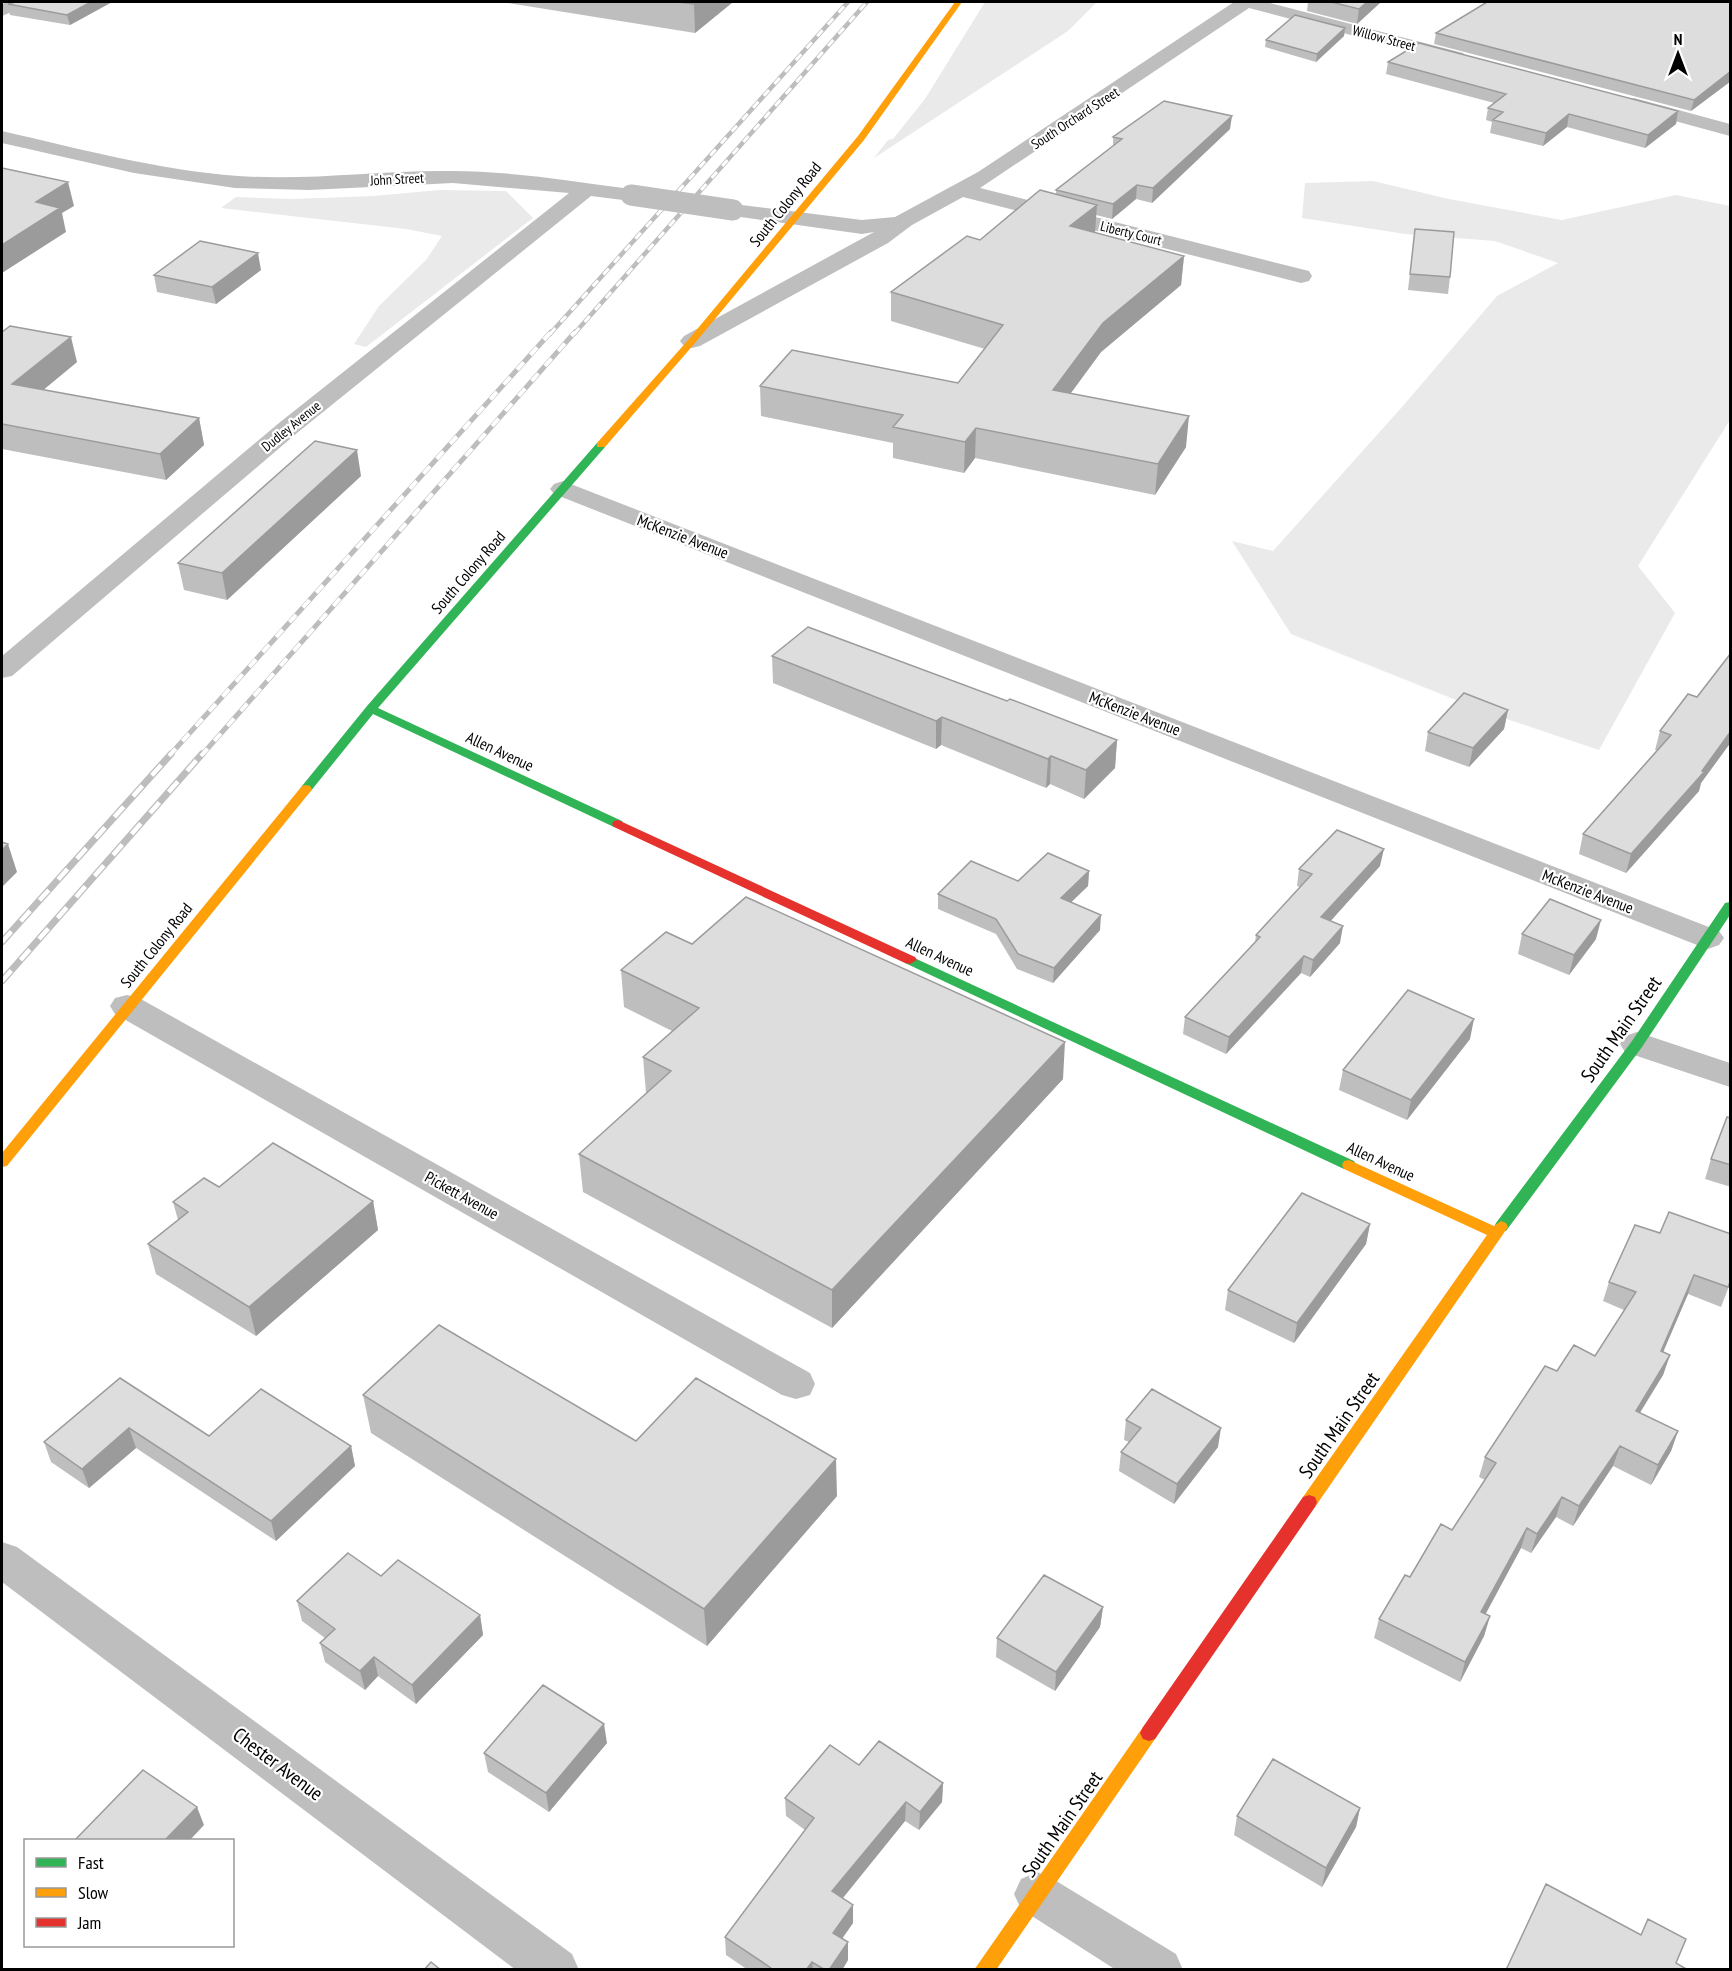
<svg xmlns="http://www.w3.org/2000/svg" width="1732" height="1971" viewBox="0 0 1732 1971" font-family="'PT Sans Narrow',sans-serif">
<rect width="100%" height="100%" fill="#fff"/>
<path fill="#eaeaea" d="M985,2h112l-29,29 -194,127 14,-18 5,-1 32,-40z
M1373,181l76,18 113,21 114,-25 54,11v214l-92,146 37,47 -76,137 -113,-38 -195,-78 -59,-93 41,10 129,-144 95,-111 61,-33 -63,-22 -90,-7 -103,-16 3,-35z
M439,190l67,1 27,27 -167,129 -12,-3 25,-38 47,-46 16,-24 -36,-7 -185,-21 15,-11 56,2 82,-3z"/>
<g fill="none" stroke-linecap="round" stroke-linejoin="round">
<path fill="#bebebe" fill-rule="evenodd" d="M6,2h22l-2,4 -24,10v-12z
M1234,2h32l197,51 3,4 -3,4 -7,2 -207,-55 -269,180 329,83 3,5 -3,5 -8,2 -338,-86 -51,28 -24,18 -188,103 -8,2 -8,-2 -4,-5 4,-5 190,-104 -12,2 -129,-18 -8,-1 -3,-5 3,-5 8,-1 129,16 33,-3 83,-45z
M1634,98l96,26v12l-103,-28 -3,-4 3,-4z
M2,131c78,18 156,39 236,45 71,5 141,-6 213,-5 60,0 120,10 180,18l8,1 3,5 -3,5 -8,1 -40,-5 -294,237 -285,243 -10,2v-22l277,-233 290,-230 -116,-10 -144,7 -74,-2 -101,-15 -132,-30z
M563,481l1156,450 5,7 -5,7 -11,4 -11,-4 -1143,-451 -4,-5 4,-5z
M127,995l12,3 671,375 5,11 -5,11 -14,4 -14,-4 -667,-381 -5,-8 5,-8z
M1637,1032l93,31v24l-105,-35 -5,-8 5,-8z
M2,1542l15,5 555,407 7,16h-63l-514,-388z
M1037,1872l16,7 123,75 7,16h-67l-95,-61 -7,-15 7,-15z"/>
<path fill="#30b455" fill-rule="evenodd" d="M601,442l4,1v4l-227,261 244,113 2,3 -2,3h-8l-241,-113 -63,78h-8l-2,-3 2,-3 65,-80 230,-263z
M1730,902v13l-88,132 -136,184h-10l-2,-4 2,-4 136,-182 93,-138z
M910,956l444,205 2,4 -2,4h-10l-439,-206 -2,-3z"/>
<path fill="#ff9f0a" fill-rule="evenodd" d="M955,2h7l-98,138 -169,203 -90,104h-8v-4l92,-104 169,-203z
M306,785l4,1 2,3 -2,3 -303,374 -5,1v-14l300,-367z
M1349,1160l145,66 7,-5 5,2 2,4 -193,280 -6,2 -6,-2 -2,-5 2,-5 184,-262 -143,-66 -2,-4 2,-4z
M1149,1725l6,2 3,6 -3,6 -159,231h-22l169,-243z"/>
<path fill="#e5322d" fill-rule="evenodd" d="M618,820l297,137 2,3 -7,4 -5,-1 -291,-136 -2,-3 2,-3z
M1309,1495l6,2 2,5 -2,5 -160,232 -6,2 -6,-2 -3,-6 3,-6 160,-230z"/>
<defs>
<path id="rail-far2" d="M550,334l298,-332
M574,334l293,-332"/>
<path id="rail-far1" d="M169,756l382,-424
M201,756l374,-424"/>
<path id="rail" d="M2,942l169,-188
M2,981l200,-227"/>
</defs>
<use href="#rail-far2" stroke="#bdbdbd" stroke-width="4.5"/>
<use href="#rail-far1" stroke="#bdbdbd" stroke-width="5"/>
<use href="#rail" stroke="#bdbdbd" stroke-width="7"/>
<use href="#rail-far2" stroke="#fff" stroke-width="3" stroke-dasharray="8" stroke-linecap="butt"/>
<use href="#rail-far1" stroke="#fff" stroke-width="4" stroke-dasharray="10" stroke-linecap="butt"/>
<use href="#rail" stroke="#fff" stroke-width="4.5" stroke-dasharray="14" stroke-linecap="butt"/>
<path stroke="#bebebe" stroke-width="21" d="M631,195l102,15"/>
</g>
<path fill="#bebebe" d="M15,2h97l-42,23 -60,-10 -2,-11z
M508,2h225l-38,31 -187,-30z
M1308,2h73l-24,22 -50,-13z
M1731,2v79l-40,30 -257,-67 2,-11z
M1345,28l-1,8 -28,26 -51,-15 1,-7z
M1388,62l290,49 -2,13 -31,24 -78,-21 -24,19 -53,-13 2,-11 -6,-2 2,-12 6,-5 -108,-29z
M1230,129l-78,74 -16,-4 -24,20 -16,-4 -1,18 89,23 -3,29 -80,67 -30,41 115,54 -31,48 -180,-37 -11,15 -71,-15v-15l-132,-27 -1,-30 198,-3 27,-34 -94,-28v-29l165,-97v-5l57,-43v-10z
M1415,229l35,48 -2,17 -40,-4z
M261,270l-45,34 -59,-12 -3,-17z
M2,332l75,30 -34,28 156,28 5,27 -38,35 -164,-31z
M361,476l-134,124 -43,-10 -6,-27z
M1731,653v89l-30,41 -2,8 -73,82 -47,-19 4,-20 74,-84h-2l5,-19 37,-34z
M772,656l235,45 110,39 -2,28 -31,31 -34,-15 -4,4 -105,-43 -5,4 -163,-66z
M1508,710l-4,19 -35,38 -44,-16 3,-19z
M1380,866l-50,55 10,22 -30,34 -9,-4 -75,81 -43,-20 2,-17 70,-75 1,-7 44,-48 -3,-1 2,-17z
M1089,871l-1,15 -17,16 29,28 -47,53 -36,-14 -21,-35 -58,-25v-15l80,-13z
M1522,934l74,5 -27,36 -51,-21z
M692,944l371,135 -231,249 -249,-136 -4,-38 67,-61 -3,-36 29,-26 -48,-24 -3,-37z
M1470,1039l-63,81 -68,-30 4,-20z
M1731,1118v69l-26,-8 6,-20z
M373,1201l5,29 -122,106 -100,-62 -8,-30 30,-24 -5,-18z
M1370,1224l-4,20 -72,99 -69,-33 3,-20z
M1731,1234v47l-10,26 -33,-13 -25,58 7,3 -7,20 -23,38 38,18 -7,20 -20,34 -38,-19 -40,60 -17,-9 -25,36 -10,-5 -36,66 5,2 -6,20 -24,46 -86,-44 5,-19 31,-42 42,-47 33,-50 -6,-3 6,-20 72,-86 38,-15 29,-46 -21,-9 6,-19z
M120,1378l89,58 142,10 4,20 -79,75 -140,-93 -47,40 -38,-26 -7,-20z
M363,1395l273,46 201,55 -130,150 -336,-213z
M1126,1420l92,27 -44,57 -55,-33 2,-19 8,-10 -5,-2z
M381,1576l99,39 3,20 -67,69 -38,-28 -13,14 -40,-28 -5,-19 5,-5 -23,-17 -5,-20z
M1103,1607l-3,20 -45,64 -59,-34 1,-19z
M607,1743l-58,69 -61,-40 -4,-19z
M859,1765l84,18 -1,19 -23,28 -14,-9 -62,77 10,7v18l-11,16 6,21 -6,10h-94l-22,-15 -1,-18 80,-107 -19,-14 -1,-18z
M1360,1808l-4,19 -34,60 -88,-52 3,-19z"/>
<path fill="#9b9b9b" d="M91,2h21l-42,23 -3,-10z
M697,2h36l-38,31 -1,-29z
M1367,2h14l-24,22 2,-15z
M1345,28l-1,8 -28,26 1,-8z
M1731,71v10l-40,30 3,-11z
M1678,111l-2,13 -31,24 3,-13z
M1569,114l-2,13 -24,19 3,-13z
M1232,116l-2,13 -78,74 1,-15z
M68,182l6,24 -12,7 4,19 -64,41v-28l34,-43z
M1137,185l-1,14 -24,20 1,-15z
M1097,205l-2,28 -25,-7z
M258,253l3,17 -45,34 -4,-17z
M1184,256l-3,29 -80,67 -50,68 2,-30 50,-67z
M71,337l6,25 -58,48 -7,-26z
M1189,416l-3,31 -31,48 3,-31z
M199,418l5,27 -38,35 -6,-26z
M976,428l-1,30 -11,15 1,-31z
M357,450l4,26 -134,124 -5,-27z
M1508,710l-4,19 -35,38 4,-19z
M942,717l-1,28 -5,4v-28z
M1731,731v11l-30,41 -2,8 -73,82 5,-19 71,-83z
M1117,740l-2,28 -31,31 2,-29z
M1051,756l-1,28 -4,4 2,-29z
M8,844l9,28 -15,15v-37z
M1384,849l-4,17 -61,68 2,-17z
M1089,871l-1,15 -28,27 1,-15z
M1101,915l-1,15 -47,53 1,-15z
M1601,920l-5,19 -27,36 5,-20z
M1343,926l-3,17 -30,34 3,-17z
M1304,956l-3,17 -75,81 3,-17z
M1474,1019l-4,20 -63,81 4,-20z
M1065,1042l-2,37 -231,249v-38z
M373,1201l5,29 -122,106 -7,-29z
M1370,1224l-4,20 -72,99 3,-20z
M1694,1275l-6,19 -33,77 6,-20z
M1670,1355l-7,20 -34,55 7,-19z
M129,1428l7,20 -47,40 -7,-19z
M1221,1428l-3,19 -44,57 3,-20z
M1678,1431l-7,20 -20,34 7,-20z
M351,1446l4,20 -79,75 -5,-20z
M1620,1446l-7,20 -40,60 6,-20z
M836,1459l1,37 -130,150 -3,-37z
M1562,1497l-6,20 -25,36 6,-19z
M1527,1528l-6,20 -45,84 5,-20z
M1103,1607l-3,20 -45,64 1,-19z
M480,1615l3,20 -67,69 -4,-19z
M1490,1616l-6,20 -24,46 5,-20z
M374,1657l4,19 -13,14 -5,-19z
M604,1724l3,19 -58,69 -3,-19z
M943,1783l-1,19 -23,28 1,-18z
M906,1802l-1,19 -72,89 -1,-19z
M197,1807l7,18 -14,15h-25z
M1360,1808l-4,19 -34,60 4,-19z
M853,1905v18l-20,28v-18z
M848,1942v18l-6,10h-13z
M812,1962l1,8h-7z"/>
<path fill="#ddd" stroke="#9b9b9b" stroke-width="1.5" d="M15,2h76l-24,13 -59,-11z
M678,2h19l-3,2z
M1331,2h36l-8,7z
M1487,2h244v69l-37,29 -258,-67z
M1295,15l50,13 -28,26 -51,-14z
M1419,43l259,68 -30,24 -79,-21 -23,19 -53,-13 10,-8 -15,-4 18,-14 -118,-32z
M1164,101l68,15 -79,72 -16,-3 -24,19 -57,-14 66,-51 -9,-2z
M2,168l66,14 -32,20 24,6 -58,37z
M1040,190l57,15 -27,21 114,30 -81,67 -50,67 136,26 -31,48 -182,-36 -11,14 -72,-15 10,-12 -143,-29 32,-36 166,33 45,-58 -112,-33 76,-56 13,4z
M1415,229l39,3 -4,45 -40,-3z
M200,241l58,12 -46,34 -58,-12z
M10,326l61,11 -59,47 187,34 -39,36 -158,-30v-92z
M315,441l42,9 -135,123 -44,-10z
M808,627l199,74 3,-2 107,41 -31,30 -35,-14 -3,3 -106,-42 -6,4 -164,-65z
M1731,653v78l-29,40 2,1 -73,82 -48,-20 88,-99 -11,-4 28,-37 9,3z
M1464,693l44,17 -35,38 -45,-16z
M1337,830l47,19 -63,68 22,9 -30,34 -9,-4 -75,81 -44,-20 75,-80 -4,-2 56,-61 -13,-5z
M2,842l6,2 -6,6z
M1048,853l41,18 -28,27 40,17 -47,53 -36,-14 -22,-35 -58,-25 33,-33 47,20z
M746,897l319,145 -233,248 -253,-136 92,-83 -28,-14 56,-49 -78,-38 45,-38 26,12z
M1550,899l51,21 -27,35 -52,-21z
M1408,990l66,29 -63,81 -68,-30z
M1727,1117l4,1v47l-20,-6z
M273,1143l100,58 -124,106 -101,-63 40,-32 -15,-10 31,-24 15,9z
M1302,1193l68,31 -73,99 -69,-33z
M1669,1212l62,22v46l-3,7 -34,-12 -33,76 9,4 -34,56 42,20 -20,34 -38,-19 -41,60 -17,-9 -25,37 -10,-6 -46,84 9,4 -25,46 -86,-43 26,-44 5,2 31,-53 11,6 44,-67 -11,-6 60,-91 12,5 17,-26 21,11 41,-64 -27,-10 26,-57 25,8z
M439,1325l197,116 60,-63 140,81 -132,150 -341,-214z
M120,1378l89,58 52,-47 90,57 -80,75 -142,-93 -47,41 -38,-27z
M1152,1389l69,39 -44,56 -56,-32 20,-24 -15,-8z
M348,1553l33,23 17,-16 82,55 -68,70 -38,-28 -14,14 -40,-28 15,-14 -38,-28z
M1044,1575l59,32 -47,65 -59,-34z
M543,1685l61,39 -58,69 -62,-40z
M879,1741l64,42 -23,29 -14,-10 -74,89 21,14 -20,28 15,9 -19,28h-4l-13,-8 -6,8h-32l-49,-33 89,-119 -29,-20 45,-53 29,20z
M1273,1759l87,49 -34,60 -89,-52z
M143,1770l54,37 -32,33h-90z
M1546,1884l95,51 7,-16 38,20 -10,24 12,7h-182z
M431,1962l10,8h-17z"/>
<g text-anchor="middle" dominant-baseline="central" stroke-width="4.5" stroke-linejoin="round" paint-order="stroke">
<g font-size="14" fill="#000" stroke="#fff">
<text transform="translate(1384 38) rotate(15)">Willow Street</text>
<text transform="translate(1075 118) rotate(-33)">South Orchard Street</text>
<text transform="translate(397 179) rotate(-3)">John Street</text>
<text transform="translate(1131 233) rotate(14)">Liberty Court</text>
<text transform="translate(291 426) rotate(-39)">Dudley Avenue</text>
</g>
<g font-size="16" fill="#000" stroke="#fff">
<text transform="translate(785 204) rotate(-51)">South Colony Road</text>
<text transform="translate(683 536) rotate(21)">McKenzie Avenue</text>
<text transform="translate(468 572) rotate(-49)">South Colony Road</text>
<text transform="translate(1135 713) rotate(21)">McKenzie Avenue</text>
<text transform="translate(500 751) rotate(25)">Allen Avenue</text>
<text transform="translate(1588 891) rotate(21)">McKenzie Avenue</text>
<text transform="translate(156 945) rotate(-51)">South Colony Road</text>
<text transform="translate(940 956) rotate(25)">Allen Avenue</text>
<text transform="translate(1381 1161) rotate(25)">Allen Avenue</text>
<text transform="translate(462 1195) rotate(29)">Pickett Avenue</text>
</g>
<g font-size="20" fill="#000" stroke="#fff">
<text transform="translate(1621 1029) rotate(-55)">South Main Street</text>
<text transform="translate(1339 1425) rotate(-55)">South Main Street</text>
<text transform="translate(278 1764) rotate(37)">Chester Avenue</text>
<text transform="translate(1062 1824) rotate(-55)">South Main Street</text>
</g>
</g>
<rect width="1732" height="1971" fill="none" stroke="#000000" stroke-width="6"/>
<rect x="24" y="1839" width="210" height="108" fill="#ffffff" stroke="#999999" stroke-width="1.5"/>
<rect x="36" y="1858" width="30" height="9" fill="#30b455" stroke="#999999" stroke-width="1.5"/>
<text x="78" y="1869" font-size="18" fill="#000000">Fast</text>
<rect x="36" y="1888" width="30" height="9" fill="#ff9f0a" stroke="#999999" stroke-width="1.5"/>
<text x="78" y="1899" font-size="18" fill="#000000">Slow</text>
<rect x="36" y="1918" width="30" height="9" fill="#e5322d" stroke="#999999" stroke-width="1.5"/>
<text x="78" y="1929" font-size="18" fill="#000000">Jam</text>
<g transform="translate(1678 54)" stroke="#ffffff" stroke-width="4.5" paint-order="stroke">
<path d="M0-4.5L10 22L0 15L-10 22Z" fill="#000000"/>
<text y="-9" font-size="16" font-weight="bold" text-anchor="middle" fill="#000000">N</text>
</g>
</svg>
